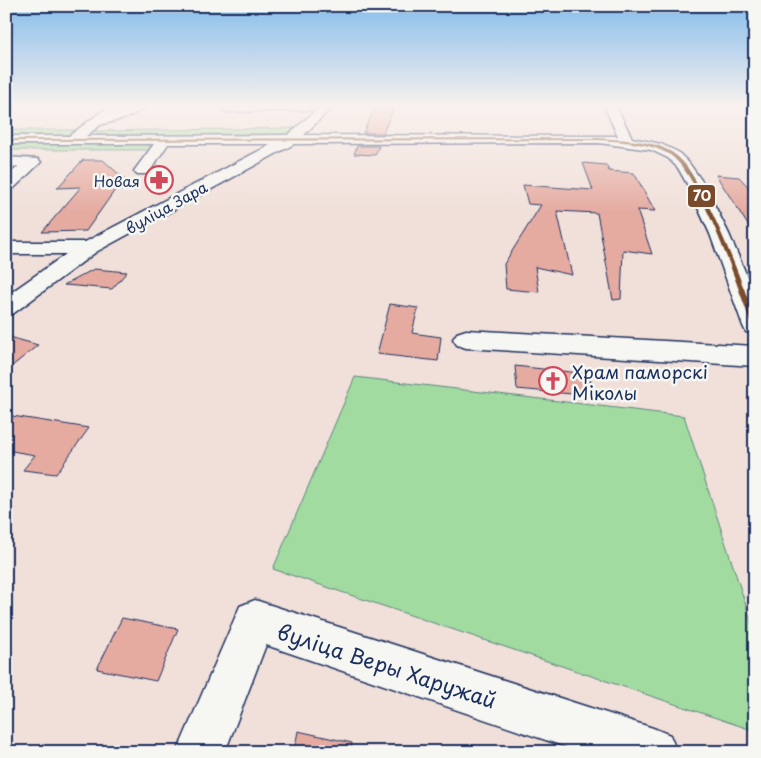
<svg xmlns="http://www.w3.org/2000/svg" width="761" height="758" viewBox="0 0 761 758" font-family="'Playpen Sans',sans-serif">
<rect width="100%" height="100%" fill="#f1e0da"/>
<filter id="ink" filterUnits="userSpaceOnUse"><feTurbulence type="fractalNoise" baseFrequency=".02" numOctaves="2"/><feDisplacementMap in="SourceGraphic" scale="10" xChannelSelector="R" yChannelSelector="G"/><feConvolveMatrix kernelMatrix="1 2 1 2 8 2 1 2 1" color-interpolation-filters="sRGB"/></filter>
<g filter="url(#ink)">
<path fill="#a1dba0" stroke="#5e857f" d="M295,128l-8,6 -192,1 -5,-3 3,-1z
M6,130h72v3l-12,2h-60z
M145,144l6,3 -1,3h-144v-5z
M355,377l329,39 71,217v98l-482,-162z"/>
<path fill="#e5aba1" stroke="#1b2f5e" d="M376,106h18l-11,27h-20z
M357,146h22l-4,9 -21,-1z
M83,160h20l34,30h-22l-29,41 -44,1 39,-45 -24,1z
M583,163l23,2 3,6 25,2 21,38 -18,-1 15,44 -29,-4 -2,49 -8,1 -16,-87 -40,-2 15,64 -37,-8 4,25 -33,-3 -2,-25 37,-59 -13,-1 -5,-19 70,5z
M716,175l23,2 16,17v42z
M94,269l33,3 -15,17 -48,-4z
M390,304l28,4 -6,25 29,4 -3,24 -61,-7z
M6,336l32,9 -32,26z
M515,366l74,8 5,22 -77,-7z
M6,415l83,13 -33,46 -33,-4 12,-15 -29,-5z
M122,618l56,11 -22,52 -59,-12z
M298,731l54,12 -1,9h-57z"/>
<g fill="none" stroke-linecap="round" stroke-linejoin="round">
<defs>
<path id="minor" d="M109,106h14l-7,7 16,-7h17l-23,12 -26,7 -14,11 202,-1 28,-25 -89,2 -6,-4 1,-2h111l-29,29 314,1 -14,-30h12l16,32 29,6 17,8 11,11 15,21 25,50 26,61v39l-9,-2 -3,-6 -33,-92 -23,-50 -9,-16 -10,-10 -17,-8 -52,-7 -305,1 -198,108 -82,61 -8,3v-20l60,-42h-60v-12h79l187,-98h-104l-20,30h-12l-2,-3 20,-27h-148v-8h63z
M6,157l32,2 3,3 -29,28 -6,1v-14l12,-10h-12z
M466,330l289,16v20l-289,-18 -9,-3 -4,-6 4,-6z
M255,600l398,128 17,7 7,17h-96l-315,-107 -41,107h-48l63,-146z"/>
</defs>
<use href="#minor" stroke="#1b2f5e" stroke-width="3"/>
<use href="#minor" fill="#f6f6f2" fill-rule="evenodd"/>
<defs>
<path id="bus-1" d="M599,138c24,2 53,1 74,15 15,10 23,29 31,44 20,38 35,79 51,120v11l-3,-2c-14,-38 -51,-151 -82,-171 -21,-13 -48,-13 -71,-15l-593,1v-2z"/>
</defs>
<use href="#bus-1" stroke="#f6f6f2" stroke-width="3"/>
<use href="#bus-1" fill="#7a4b2a" fill-rule="evenodd"/>
</g>
</g>
<linearGradient id="sky" x2="0" y2="1"><stop stop-color="#85bdec"/><stop offset="0.5" stop-color="#f9f1ee"/><stop offset="1" stop-color="#f9f1ee" stop-opacity="0"/></linearGradient>
<rect width="761" height="212" fill="url(#sky)"/>
<defs>
<symbol id="pharmacy-ring" viewBox="-11 -11 22 22"><circle r="9.5" fill="#f6f6f2" stroke="#d1495b" stroke-width="1.5"/><path d="M-2-6h4v4h4v4h-4v4h-4v-4h-4v-4h4Z" fill="#d1495b"/></symbol>
<symbol id="church-ring" viewBox="-11 -11 22 22"><circle r="9.5" fill="#f6f6f2" stroke="#d1495b" stroke-width="1.5"/><path d="M-1.2-6h2.4v3.5h3.3v2.4h-3.3V6h-2.4V-.1h-3.3v-2.4h3.3Z" fill="#d1495b"/></symbol>
</defs>
<g fill-rule="evenodd">
<use href="#pharmacy-ring" x="143" y="164" width="32" height="32"/>
<use href="#church-ring" x="537" y="365" width="32" height="32"/>
</g>
<g text-anchor="middle" dominant-baseline="central" stroke-width="5" stroke-linejoin="round" paint-order="stroke">
<g font-size="15" fill="#1b2f5e" stroke="#f6f6f2" text-anchor="end">
<text x="140" y="180">Новая</text>
</g>
<g font-size="15" fill="#1b2f5e" stroke="#f6f6f2">
<text transform="translate(166 207) rotate(-29)">вуліца Зара</text>
</g>
<g font-size="18" fill="#1b2f5e" stroke="#f6f6f2" text-anchor="start">
<text x="572" y="371">Храм паморскі<tspan x="572" dy="21">Міколы</tspan></text>
</g>
<g font-size="21" fill="#1b2f5e" stroke="#f6f6f2">
<text transform="translate(387 665) rotate(18)">вуліца Веры Харужай</text>
</g>
</g>
<rect stroke="#f6f6f2" stroke-width="2" x="687" y="184" width="29" height="24" rx="5" fill="#7a4b2a"/>
<g font-size="14" text-anchor="middle" font-weight="bold" fill="#fff">
<text x="702" y="201">70</text>
</g>
<rect width="761" height="758" fill="none" stroke="#f6f6f2" stroke-width="25"/>
<rect x="12" y="12" width="736" height="733" fill="none" stroke="#1b2f5e" stroke-width="2" filter="url(#ink)"/>
</svg>
